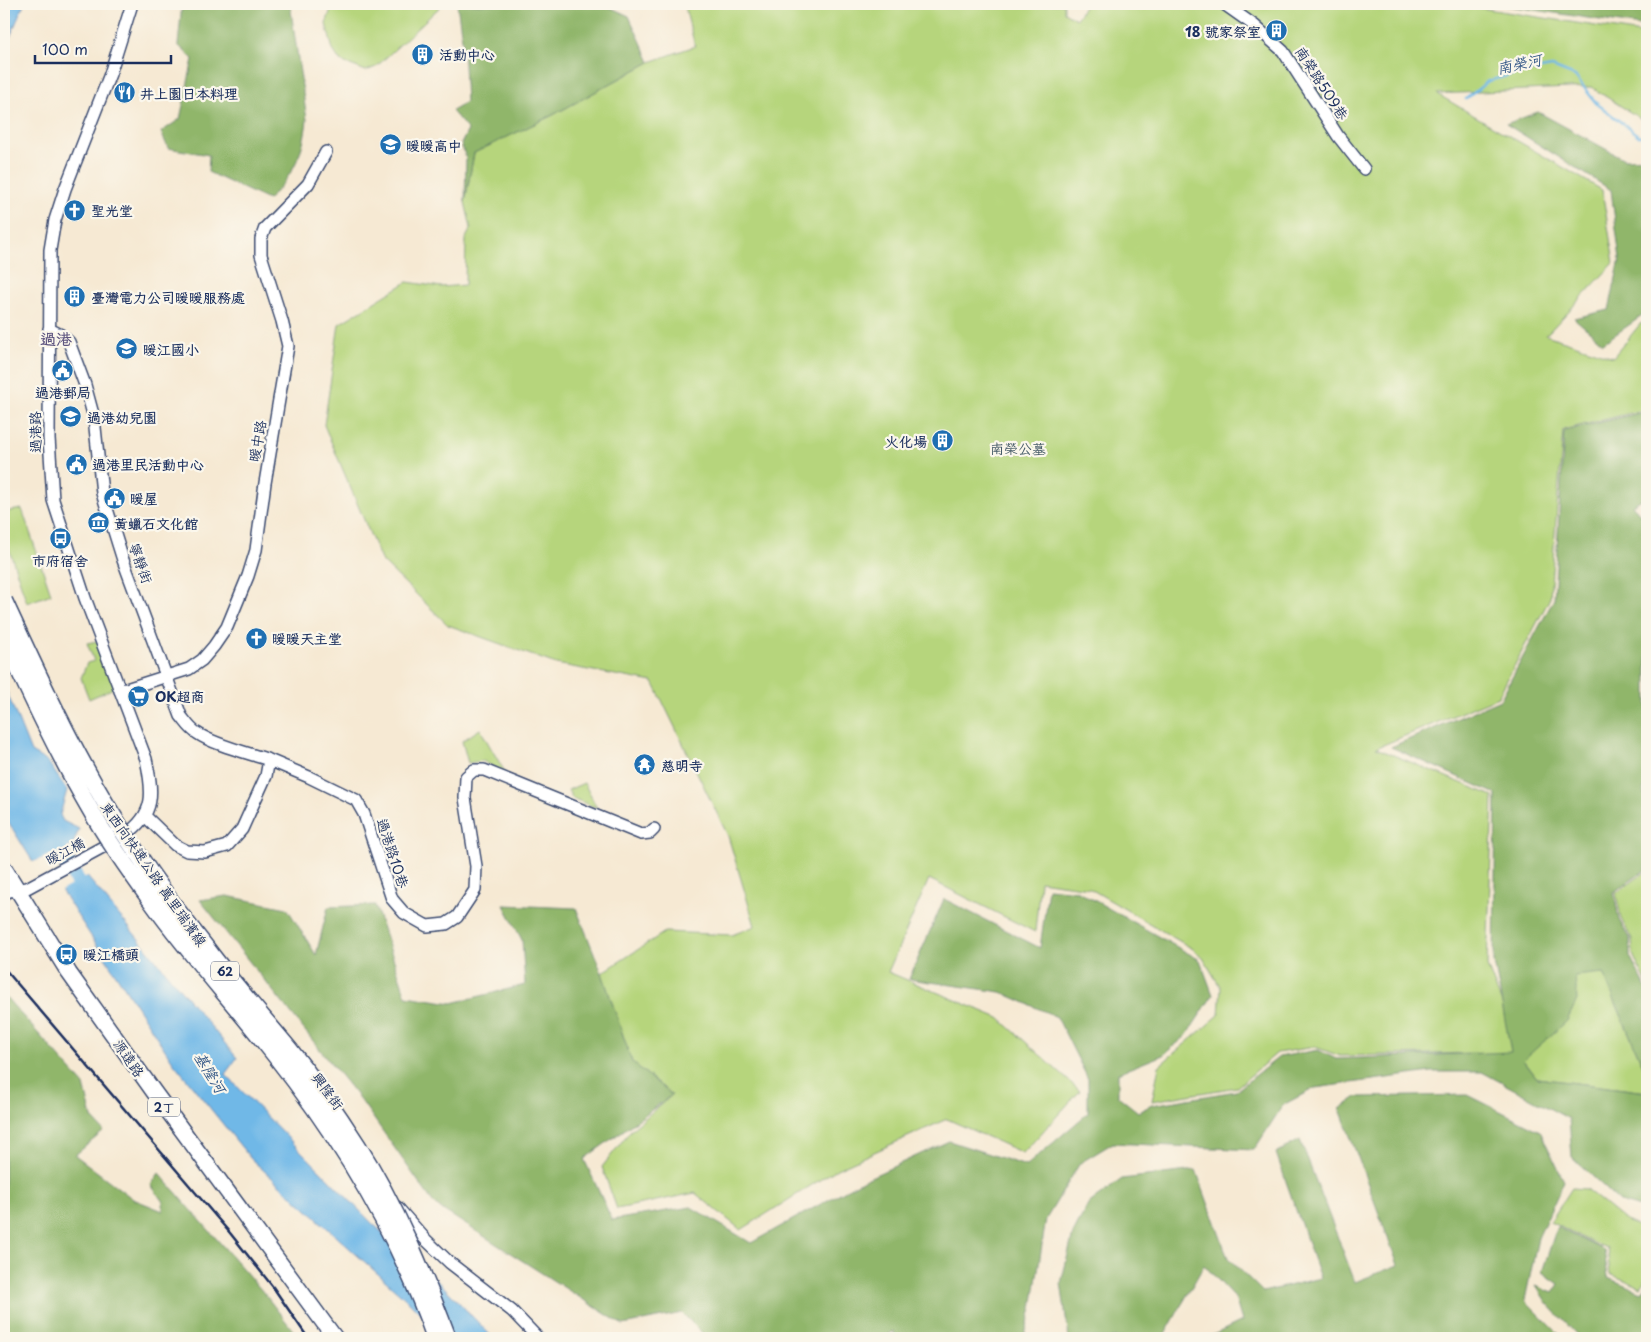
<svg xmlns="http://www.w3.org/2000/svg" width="1651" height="1342" viewBox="0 0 1651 1342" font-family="'Playpen Sans','LXGW WenKai TC',sans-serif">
<rect width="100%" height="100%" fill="#fbf7ec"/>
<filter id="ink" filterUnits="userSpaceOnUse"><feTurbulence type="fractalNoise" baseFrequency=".02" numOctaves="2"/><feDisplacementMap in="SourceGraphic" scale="10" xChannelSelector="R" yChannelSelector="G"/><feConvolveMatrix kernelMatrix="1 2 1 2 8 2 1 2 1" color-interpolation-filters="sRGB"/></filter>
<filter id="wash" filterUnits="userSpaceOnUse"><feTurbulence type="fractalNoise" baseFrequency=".0096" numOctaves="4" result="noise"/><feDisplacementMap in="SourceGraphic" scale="20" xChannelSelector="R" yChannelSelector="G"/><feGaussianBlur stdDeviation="1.12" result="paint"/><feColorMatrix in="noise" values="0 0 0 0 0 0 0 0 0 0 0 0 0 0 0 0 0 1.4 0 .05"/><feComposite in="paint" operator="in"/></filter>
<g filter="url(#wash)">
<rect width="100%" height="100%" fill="#f6e9d3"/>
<path fill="#b6d57b" stroke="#68826c" d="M337,4h106l-67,63 -10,4 -26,-10 -7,-11 -7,-26 5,-15z
M684,4h380v8l12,7 10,-15h369l192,30v89l-56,-36 -154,7 165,96 12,73 -68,72 67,22 28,-34 6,4v82l-84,21 -13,168 -52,99 -122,51 117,48 -6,170 28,71 78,-79 10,15 44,102v17l-110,-14 -12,-16 -51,-9 -134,3 -25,-9 -38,6 -40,34 -85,14 7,-35 60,-51 2,-27 -18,-30 -10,-9 -104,-61 -49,-7 -5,51 -106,-53 -41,93 111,46 81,73 -57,62 -76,-34 -110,50 -96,61 -46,-37 -78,16 -15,-42 29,-37 41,-35 -40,-33 -30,-89 63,-41 67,3 23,-9 -27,-90 -75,-154 -97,-18 -108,-39 -67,-65 -57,-135 15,-101 68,-42 34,5 24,-2 1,-47 5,-10 -6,-26 9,-49 79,-38 97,-53 45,-16z
M22,509l29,85 -24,9 -23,-69v-22z
M97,641l19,46 -27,12 -8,-21 6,-15 7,-2 -7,-18z
M480,729l26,45 -23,-13 -15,2 -6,-22z
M584,783l13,25 -25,-10 -4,-8z
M1647,871v113l-14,-29 -1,-16 -11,-20 -5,-26z
M1572,1188l14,1 38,31 23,10c0,18 4,43 -6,57l-31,-13 -3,-26 -14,-5 -43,-21z"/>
<path fill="#90b66b" stroke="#567264" d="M182,4h108l17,116c-4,35 -14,55 -39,80l-60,-28 1,-17 -41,-7 -7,-16 19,-13 13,-60 -15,-14z
M457,4h146l26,12 21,46 -97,53 -79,38 -9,49 1,-44 -5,-14 7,-14 -16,-19 14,-9 -3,-56z
M1495,4h152v23z
M1538,112l86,47 23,-1v162l-5,-4 -39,27 -29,-25 35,-8 11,-51 -9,-69 -105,-66z
M1647,411v85l-15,9 15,17v262l-4,6 4,14v65l-33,23 5,28 11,18v18l17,34v85l-44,-102 -28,3 2,24 -10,21 -44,39 14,18 110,14v118l-27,-8 -48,-45 -3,-38 -87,-47h-51l-116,16 -32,17 -29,45 -141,-7 -33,20 -34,56 -14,89 -8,30h-129l-1,-7 -11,7h-176l-25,-25 -59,12 -188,-120 -73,-103 -162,-202 27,-4 60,12 29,47 12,-48 47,-2 31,91 46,7 73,-18 -3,-45 -18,-35 72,3 26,65 30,89 40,33 -88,64 28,61 79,-13 60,36 111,-62 87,-40 77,25 62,-53v-34l-31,-62 -56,-25 -92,-13 35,-80 96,49 8,-60 30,3 122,69 13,35 -27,41 -23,19 -45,18v23l20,16 14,-7 84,-14 43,-34 39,-7 18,9 175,-7 -17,-90 2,-168 -105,-47 109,-47 54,-101 10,-168z
M4,995l80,90 8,33 12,13 -29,24 58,44 30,12v-9l-12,-17 8,-12 104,119 36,46h-295z
M1468,1095l72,36 24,50 -26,57 -13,62 38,38h-356l35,-17 -7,-23 -31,-33 -41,73h-94l-8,-55 12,-49 15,-30 34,-25 74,-9 32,88 35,34 57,-14 -44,-125 24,-13 55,142 43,-17 -58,-156 17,-12z
M1557,1227l47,23 4,28 34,14 5,-7v41l-8,12h-59l-33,-35 -11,-17 17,7 6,-9 -17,-12z"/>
<path fill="#6fb8e7" stroke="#4574a2" d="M4,4h20l-20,47z
M4,685l27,67 17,10 19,28 -7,25 3,6 16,8 -7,17 -19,10 -20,6 -29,-47z
M85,874l152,184 -12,16 148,150 73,65 47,49h-47l-37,-36 -158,-143 -78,-97 -114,-175z"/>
<path fill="#f6e9d3" d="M75,845l-2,4 -19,9 -20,6 -3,-1z
M84,872l5,3 -30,17 -3,-4 1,-3z"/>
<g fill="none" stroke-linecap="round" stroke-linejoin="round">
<path stroke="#6fb8e7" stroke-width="2.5" d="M1466,99l22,-18 30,-8 34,-6 23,9 21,27 43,33 8,-1"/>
<path stroke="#6fb8e7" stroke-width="16" d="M49,833l38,64"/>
</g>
</g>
<g filter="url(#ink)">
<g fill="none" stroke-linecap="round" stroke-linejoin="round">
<defs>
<path id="minor" d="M1224,4l31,22 28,25 55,85 26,33
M49,329l12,6 8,7 16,43 9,33 8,75 21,67 58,156c5,6 9,13 16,17 17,12 52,20 72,27
M120,691l69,-22 13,-9 12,-14 13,-19 21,-51 8,-26 9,-67 23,-137 -6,-25 -21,-66v-16l4,-11 43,-44 18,-32
M145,816l30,29 12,6 18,1 22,-6 15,-17 24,-53 3,-16 40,17 47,23 8,14 28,85 12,14 23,13 19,-2 11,-7 18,-27 1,-24 -11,-68 1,-21 8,-7h10l157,64 9,-1 4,-4
M4,894l5,-3 18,-3 98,-53c31,-21 28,-43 21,-76l-61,-161 -32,-98 -4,-62 1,-188 5,-30 10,-31 45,-115 22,-70
M397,1207l29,33 24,23 62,48 26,27"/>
<path id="major" d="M4,868l65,105 85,119 181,246"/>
</defs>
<use href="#minor" stroke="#3c4b70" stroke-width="14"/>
<use href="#major" stroke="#3c4b70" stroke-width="18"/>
<use href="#minor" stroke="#fff" stroke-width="11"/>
<use href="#major" stroke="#fff" stroke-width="15"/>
<path stroke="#1b2f5e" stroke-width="2.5" d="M4,968l226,265 43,54 35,51"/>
<defs>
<path id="highway-bridge" d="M4,601c39,84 77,169 129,246 23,35 48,69 74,102 26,35 55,67 83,101 24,30 47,63 68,96 38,60 65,126 90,192
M4,638c27,58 54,116 86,171 18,32 40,63 62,93 38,53 82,101 122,152 68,86 125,181 161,284"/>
</defs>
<use href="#highway-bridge" stroke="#3c4b70" stroke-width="19" stroke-linecap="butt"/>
<use href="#highway-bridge" stroke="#fff" stroke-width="16"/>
</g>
</g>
<defs>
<symbol id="building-disc" viewBox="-11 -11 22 22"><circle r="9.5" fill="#1f6fb2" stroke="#fbf7ec"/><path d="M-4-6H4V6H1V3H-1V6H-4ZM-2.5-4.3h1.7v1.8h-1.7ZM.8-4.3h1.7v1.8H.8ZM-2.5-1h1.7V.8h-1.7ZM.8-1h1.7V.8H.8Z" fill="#fff"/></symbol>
<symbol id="restaurant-disc" viewBox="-11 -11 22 22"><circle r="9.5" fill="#1f6fb2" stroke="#fbf7ec"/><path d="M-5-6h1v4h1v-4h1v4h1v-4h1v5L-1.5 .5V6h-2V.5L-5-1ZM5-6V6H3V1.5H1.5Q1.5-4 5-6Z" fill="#fff"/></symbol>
<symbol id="school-disc" viewBox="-11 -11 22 22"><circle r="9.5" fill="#1f6fb2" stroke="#fbf7ec"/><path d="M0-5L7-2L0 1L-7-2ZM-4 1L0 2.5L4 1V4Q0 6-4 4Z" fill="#fff"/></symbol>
<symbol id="church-disc" viewBox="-11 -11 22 22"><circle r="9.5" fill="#1f6fb2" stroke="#fbf7ec"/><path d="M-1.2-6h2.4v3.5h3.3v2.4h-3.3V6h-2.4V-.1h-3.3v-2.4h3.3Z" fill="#fff"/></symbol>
<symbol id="civic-disc" viewBox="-11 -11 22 22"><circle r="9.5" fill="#1f6fb2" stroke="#fbf7ec"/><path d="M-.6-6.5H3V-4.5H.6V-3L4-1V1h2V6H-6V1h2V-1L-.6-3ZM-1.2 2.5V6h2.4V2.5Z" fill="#fff"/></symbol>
<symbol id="museum-disc" viewBox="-11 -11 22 22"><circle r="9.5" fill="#1f6fb2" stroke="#fbf7ec"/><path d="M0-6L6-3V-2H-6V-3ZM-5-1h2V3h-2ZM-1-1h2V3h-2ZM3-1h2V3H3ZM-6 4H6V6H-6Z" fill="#fff"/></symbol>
<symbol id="bus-disc" viewBox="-11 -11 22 22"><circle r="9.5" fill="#1f6fb2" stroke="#fbf7ec"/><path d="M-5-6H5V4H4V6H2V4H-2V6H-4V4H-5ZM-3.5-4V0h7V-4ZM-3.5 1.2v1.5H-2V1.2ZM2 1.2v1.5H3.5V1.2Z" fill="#fff"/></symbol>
<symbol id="supermarket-disc" viewBox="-11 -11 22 22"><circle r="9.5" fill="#1f6fb2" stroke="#fbf7ec"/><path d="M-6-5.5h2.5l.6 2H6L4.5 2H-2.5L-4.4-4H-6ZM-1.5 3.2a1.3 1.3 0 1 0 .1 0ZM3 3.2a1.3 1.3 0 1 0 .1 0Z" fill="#fff"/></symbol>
<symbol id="temple-disc" viewBox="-11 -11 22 22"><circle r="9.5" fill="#1f6fb2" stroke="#fbf7ec"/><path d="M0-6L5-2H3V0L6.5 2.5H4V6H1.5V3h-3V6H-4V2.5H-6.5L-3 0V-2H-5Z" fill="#fff"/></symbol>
</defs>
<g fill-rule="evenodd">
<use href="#building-disc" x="1264" y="18" width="25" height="25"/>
<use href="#building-disc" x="410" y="42" width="25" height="25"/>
<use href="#restaurant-disc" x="112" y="80" width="25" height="25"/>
<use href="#school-disc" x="378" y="132" width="25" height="25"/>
<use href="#church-disc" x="62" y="198" width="25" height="25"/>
<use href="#building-disc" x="62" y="284" width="25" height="25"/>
<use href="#school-disc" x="114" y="336" width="25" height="25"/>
<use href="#civic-disc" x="50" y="358" width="25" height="25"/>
<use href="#school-disc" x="58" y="404" width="25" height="25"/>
<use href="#building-disc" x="930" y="428" width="25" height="25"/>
<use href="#civic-disc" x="64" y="452" width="25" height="25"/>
<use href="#civic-disc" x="102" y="486" width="25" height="25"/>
<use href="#museum-disc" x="86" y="510" width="25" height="25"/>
<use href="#bus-disc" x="48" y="526" width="25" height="25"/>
<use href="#church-disc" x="244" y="626" width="25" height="25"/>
<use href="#supermarket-disc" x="126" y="684" width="25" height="25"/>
<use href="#temple-disc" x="632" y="752" width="25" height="25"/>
<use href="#bus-disc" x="54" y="942" width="25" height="25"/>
</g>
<g text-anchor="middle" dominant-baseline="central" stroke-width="4.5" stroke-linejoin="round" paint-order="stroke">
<g fill="#fbf7ec" stroke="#5e6b89" stroke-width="1">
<rect x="211" y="961.5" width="28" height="19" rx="4"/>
<rect x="148" y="1097.5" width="32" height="19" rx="4"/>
</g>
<g font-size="12" font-weight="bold" fill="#1b2f5e">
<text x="225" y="971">62</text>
<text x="164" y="1107">2丁</text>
</g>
<g font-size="14" font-weight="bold" fill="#1b2f5e" stroke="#fbf7ec" text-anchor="start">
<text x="1261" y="31" text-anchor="end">18 號家祭室</text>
<text x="439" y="54">活動中心</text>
<text x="140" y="93">井上園日本料理</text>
<text x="406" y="145">暖暖高中</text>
<text x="91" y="210">聖光堂</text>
<text x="91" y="297">臺灣電力公司暖暖服務處</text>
<text x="143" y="349">暖江國小</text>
<text x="63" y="392" text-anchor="middle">過港郵局</text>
<text x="87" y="417">過港幼兒園</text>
<text x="927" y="441" text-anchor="end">火化場</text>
<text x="92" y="464">過港里民活動中心</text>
<text x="130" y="498">暖屋</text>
<text x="114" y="523">黃蠟石文化館</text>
<text x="60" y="560" text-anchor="middle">市府宿舍</text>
<text x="272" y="638">暖暖天主堂</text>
<text x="155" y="696">OK超商</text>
<text x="661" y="765">慈明寺</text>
<text x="83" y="954">暖江橋頭</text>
</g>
<g font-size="14" fill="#1b2f5e" stroke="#fbf7ec">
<text transform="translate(1322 83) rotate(57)">南榮路509巷</text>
<text transform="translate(35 432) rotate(-91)">過港路</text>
<text transform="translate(257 441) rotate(-80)">暖中路</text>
<text transform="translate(141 563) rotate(70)">寧靜街</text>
<text transform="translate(65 851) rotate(-28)">暖江橋</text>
<text transform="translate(393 853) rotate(72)">過港路10巷</text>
<text transform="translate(154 874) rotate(55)">東西向快速公路 萬里瑞濱線</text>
<text transform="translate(129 1058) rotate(55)">源遠路</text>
<text transform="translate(328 1091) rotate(53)">興隆街</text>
</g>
<g font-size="14" fill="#425865" stroke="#fbf7ec">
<text x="1018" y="448">南榮公墓</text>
</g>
<g font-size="15" font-style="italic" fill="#345887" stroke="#fbf7ec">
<text transform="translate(1519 63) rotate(-12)">南榮河</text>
<text transform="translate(211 1072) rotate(59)">基隆河</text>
</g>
<g font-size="16" font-weight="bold" fill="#5f5680" stroke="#fbf7ec">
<text x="56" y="338">過港</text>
</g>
</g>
<rect width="1651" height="1342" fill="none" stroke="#fbf7ec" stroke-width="20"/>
<path d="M35 55v8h136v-8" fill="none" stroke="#1b2f5e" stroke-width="2.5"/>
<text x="42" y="55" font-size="15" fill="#1b2f5e" stroke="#fbf7ec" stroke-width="4" paint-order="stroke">100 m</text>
</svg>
